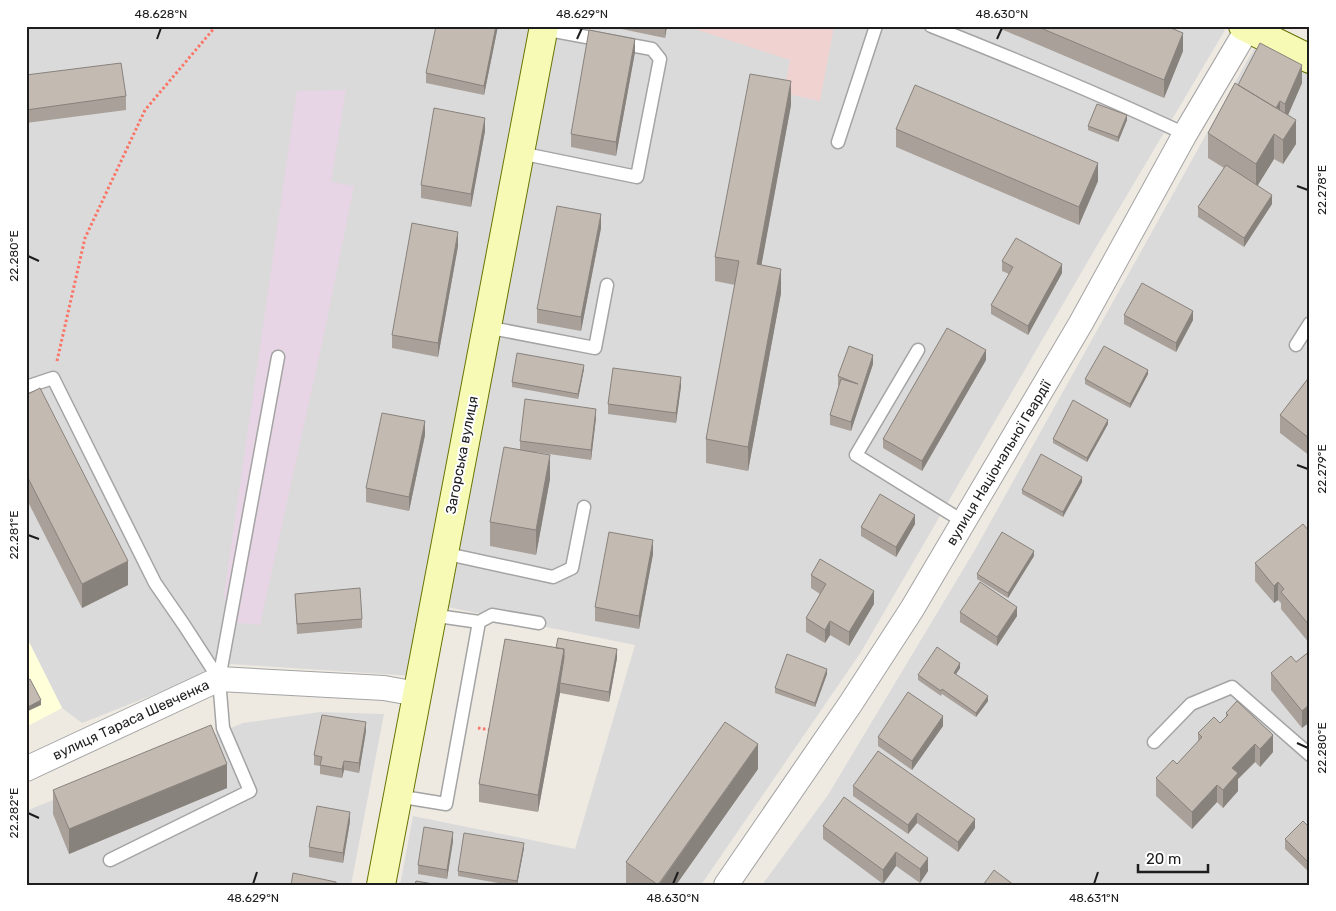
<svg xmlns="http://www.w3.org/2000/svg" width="1336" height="911" viewBox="0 0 1336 911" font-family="Rubik,sans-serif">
<rect width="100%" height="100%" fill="#eeeae2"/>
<path fill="#dbdada" d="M26,26h510l-123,650 -182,-12 -149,59 -20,-15 -36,-72z
M558,26h658l9,4 -130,219 -234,403 -160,233h-301l13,-69 162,33 60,-204 -188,-38z
M1257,43l53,27v815h-548l66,-90 148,-247z
M320,712l64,2 -33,171h-325v-74l217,-88z"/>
<path fill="#f0d2d1" d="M686,26h148l-14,75 -36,-8 6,-33z"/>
<path fill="#e7d4e4" d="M346,90l-15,92 23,4 -28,139 -66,300 -31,-3 -5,-27 73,-504z"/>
<path fill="#ffffda" d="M26,636l36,72 -36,19z"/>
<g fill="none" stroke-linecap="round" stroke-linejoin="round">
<defs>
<path id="lane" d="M931,26c86,34 171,69 254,108
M838,142l38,-116
M520,153l117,24 23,-118 -8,-10 -109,-20
M486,327l109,21 12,-63
M1296,345l14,-22
M918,350l-62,105 108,67
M26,387l27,-9 102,205 29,42 35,54
M443,553l110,24 19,-9 12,-61
M431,615l48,7 13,-7 47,8
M1154,742l37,-38 41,-17 78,68
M397,796l49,8 33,-182
M110,860l140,-69 -27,-63 -4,-49 59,-322"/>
<path id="street" d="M26,769l193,-90 165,9 33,6
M726,885l125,-182 61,-94 169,-286 104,-189 64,-108"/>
<path id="secondary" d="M1243,26l67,33
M381,885l163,-859"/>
</defs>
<use href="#lane" stroke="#a4a4a4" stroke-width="15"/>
<use href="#street" stroke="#a4a4a4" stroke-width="26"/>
<use href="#secondary" stroke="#687404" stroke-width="30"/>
<path stroke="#fb7567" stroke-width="3" stroke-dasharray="2.5 2.5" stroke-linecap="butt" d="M57,361l28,-123 60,-128 71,-84
M478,728l13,2"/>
<use href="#lane" stroke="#fff" stroke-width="12"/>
<use href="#street" stroke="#fff" stroke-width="24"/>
<use href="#secondary" stroke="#f6fab5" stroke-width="28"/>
</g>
<path fill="#a8a099" d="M498,26l-14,69 -58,-12v-10z
M607,26h60l-2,12z
M994,26h172l17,25 -19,47z
M635,52l-19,104 -45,-9v-13z
M26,75l100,21v14l-100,13z
M1302,83l-14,32 8,29 -13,20 -9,-5 -16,26 14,19 -28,43 -46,-30v-10l26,-39 -16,-10v-25l30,-48z
M791,105l-30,160 20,28 -33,178 -42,-8v-24l29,-154 -20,-4v-24z
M1127,120l-9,22 -30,-12v-4z
M896,129l202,52 -19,44 -183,-78z
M485,131l-14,76 -50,-9v-13z
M601,228l-20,103 -44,-8v-14z
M458,246l-20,111 -46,-9v-13z
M1002,261l60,12 -34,62 -37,-21v-9l18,-31 -7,-3z
M1124,315l69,5 -17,32 -52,-28z
M986,360l-64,111 -39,-23v-9z
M873,364l-22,67 -21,-6v-10l9,-29 -1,-1v-9z
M584,369l-6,30 -66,-12v-5z
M1148,374l-18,34 -45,-24v-5z
M1310,376v80l-30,-23v-18z
M681,386l-5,37 -68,-9v-10z
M26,395l102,190 -46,23 -56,-110z
M596,418l-5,42 -56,-8 15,27 -14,76 -46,-9v-24l30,-72v-9z
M1108,424l-21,38 -34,-19v-4z
M425,435l-16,76 -43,-9v-14z
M1082,482l-19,35 -41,-23v-4z
M915,524l-19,33 -35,-21v-9z
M1310,532v112l-29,-35v-6l-3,-3 -4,3 -19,-22v-18z
M653,554l-14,75 -44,-8v-14z
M1034,556l-26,42 -31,-19v-5z
M811,575l63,29 -25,42 -19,-11 -5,8 -19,-11v-14l14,-24 -9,-6z
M295,594l67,25v9l-65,6z
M960,612l57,4 -20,30 -37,-24z
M505,639l112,19 -8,44 -49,-9 -22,119 -59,-10v-18z
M1310,651l-8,77 -31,-38v-17l25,-11z
M960,668l-4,6 32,27 -12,16 -34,-23 -1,2 -23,-16v-5z
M827,674l-12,33 -40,-14v-5z
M1226,713l47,39 -13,15 -5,-5 -17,17v12l-15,17 -6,-6 -25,27 -36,-33v-18l21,-14 21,-22v-9l22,-10 6,-6z
M943,726l-31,44 -34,-24v-9z
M366,731l-7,42 -15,-3 -2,8 -22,-4v-8l-6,-1v-10z
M758,769l-82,116h-50v-23z
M853,786l122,42 -17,24 -41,-29 -9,11 -55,-38z
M227,788l-158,66 -16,-40v-24z
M844,797l84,74 -8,12 -24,-17 -13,18 -60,-45v-13z
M350,821l-7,42 -34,-6v-10z
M1310,828v45l-25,-24v-10z
M453,841l-6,38 -29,-5v-9z
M524,848l-7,37h-7l-52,-9v-5z"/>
<path fill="#88827d" d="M496,26h2l-14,69v-9z
M665,26h2l-2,12z
M1183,33v18l-19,47v-18z
M635,39v13l-19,104v-14z
M1302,65v18l-17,39v-18z
M791,81v24l-34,184v-25z
M1280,101v18l-7,-7z
M1127,115v5l-9,22v-5z
M485,118v13l-14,76v-13z
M1296,120v24l-13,20v-24z
M1274,134v25l-18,29v-24z
M1098,163v18l-19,44v-18z
M1272,195v9l-28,43v-9z
M601,214v14l-20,103v-14z
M458,232v14l-20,111v-14z
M1062,264v9l-34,62v-9z
M781,269v24l-33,178v-24z
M1193,311v9l-17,32v-9z
M986,350v10l-64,111v-10z
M873,355v9l-22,67v-9z
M584,365v4l-6,30v-5z
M1148,370v4l-18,34v-4z
M681,377v9l-5,37v-10z
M596,409v9l-5,42v-10z
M1108,420v4l-21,38v-4z
M425,421v14l-16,76v-14z
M550,455v24l-14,76v-25z
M1082,477v5l-19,35v-5z
M915,515v9l-19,33v-10z
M653,540v14l-14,75v-13z
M1034,551v5l-26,42v-5z
M128,561v24l-46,23v-24z
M1278,582v18l-4,3v-17z
M874,591v13l-25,42v-14z
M1017,607v9l-20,30v-9z
M830,621v14l-5,8v-13z
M564,649v18l-4,16v10l-22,119v-17z
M617,649v9l-8,44v-10z
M960,663v5l-6,9v-4z
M827,669v5l-12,33v-4z
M988,696v5l-12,16v-4z
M41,700v5l-15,7v-4z
M1310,704v18l-8,6v-17z
M943,716v10l-31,44v-9z
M366,722v9l-7,42v-10z
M1273,735v17l-13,15v-18z
M758,744v25l-82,116h-17z
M1255,744v18l-17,17v12l-15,17v-18l9,-22z
M344,761v9l-2,8v-9z
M227,764v24l-158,66v-25z
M1217,785v17l-25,27v-17z
M350,812v9l-7,42v-10z
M917,813v10l-9,11v-9z
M975,819v9l-17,24v-10z
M453,832v9l-6,38v-9z
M524,843v5l-7,37v-4z
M896,852v14l-13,18v-14z
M928,858v13l-8,12v-14z"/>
<path fill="#c3bab2" stroke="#88827d" d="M436,26h60l-12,60 -58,-13z
M1036,26h130l17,7 -19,47z
M589,30l46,9 -19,103 -45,-8z
M1260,43l42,22 -17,39 -5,-3 -4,7 -38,-23z
M121,63l5,33 -100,14v-35z
M750,74l41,7 -34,183 24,5 -33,178 -42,-8 33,-178 -24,-4z
M1235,83l61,37 -13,20 -9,-6 -18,30 -48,-31z
M915,85l183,78 -19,44 -183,-78z
M1097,104l30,11 -9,22 -30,-11z
M434,108l51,10 -14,76 -50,-9z
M1226,165l46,30 -28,43 -46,-31z
M557,206l44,8 -20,103 -44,-8z
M412,223l46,9 -20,111 -46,-8z
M1016,238l46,26 -34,62 -37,-21 22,-38 -11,-6z
M1142,283l51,28 -17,32 -52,-28z
M947,328l39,22 -64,111 -39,-22z
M849,346l24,9 -22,67 -21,-7 11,-36 17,5 -20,-8z
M1104,346l44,24 -18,34 -45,-25z
M517,353l67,12 -6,29 -66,-12z
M613,368l68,9 -5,36 -68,-9z
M1310,376v63l-30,-24z
M40,388l88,173 -46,23 -56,-110v-79z
M525,399l71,10 -5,41 -71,-9z
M1073,400l35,20 -21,38 -34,-19z
M382,413l43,8 -16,76 -43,-9z
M504,447l46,8 -14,75 -46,-8z
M1041,454l41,23 -19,35 -41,-22z
M880,494l35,21 -19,32 -35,-20z
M1303,524l7,8v94l-29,-34 3,-3 -6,-7 -4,4 -19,-23z
M609,532l44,8 -14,76 -44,-9z
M1002,532l32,19 -26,42 -31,-19z
M820,559l54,32 -25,41 -19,-11 -5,9 -19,-12 20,-34 -15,-9z
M980,582l37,25 -20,30 -37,-25z
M360,588l2,31 -65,5 -2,-30z
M558,638l59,11 -8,43 -49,-9 4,-25v-9l-8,-1z
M505,639l59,10 -26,146 -59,-11z
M937,647l23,16 -6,10 34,23 -12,17 -34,-24 -1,2 -23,-16z
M1310,651v53l-8,7 -31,-38 20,-17 5,6z
M787,654l40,15 -12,34 -40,-15z
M30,679l11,21 -15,8v-27z
M908,692l35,24 -31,45 -34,-24z
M1237,701l36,34 -13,14 -5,-5 -23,24 6,5 -15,17 -6,-5 -25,27 -36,-34 17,-18 4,4 25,-27 -4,-4 16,-16 6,6 8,-8 -2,-2z
M322,715l44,7 -7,41 -15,-2 -2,8 -22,-4 2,-8 -8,-2z
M725,722l33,22 -100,141 -32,-23z
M211,725l16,39 -158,65 -16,-39z
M878,751l97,68 -17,23 -41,-29 -9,12 -55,-39z
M844,797l84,61 -8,11 -24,-17 -13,18 -60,-44z
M317,806l33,6 -7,41 -34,-6z
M1303,821l7,7v36l-25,-25z
M424,827l29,5 -6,38 -29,-5z
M464,833l60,10 -7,38 -59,-10z
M994,870l20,15h-31z
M293,873l43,9v3h-45z
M416,881l23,4h-24z"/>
<path fill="none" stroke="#1d1d1d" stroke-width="2" d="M157,39l4,-11M577,39l5,-11M997,39l5,-11M1297,186l11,4M28,256l11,5M1297,465l11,4M28,535l11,4M1297,743l11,5M28,813l11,5M253,884l4,-12M673,884l5,-12M1094,884l4,-12"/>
<g text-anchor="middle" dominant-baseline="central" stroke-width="4" stroke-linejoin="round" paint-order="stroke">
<g font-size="14" fill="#1d1d1d" stroke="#fff">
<text transform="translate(462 455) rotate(-79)">Загорська вулиця</text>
<text transform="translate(999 463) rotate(-59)">вулиця Національної Гвардії</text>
<text transform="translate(131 720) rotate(-25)">вулиця Тараса Шевченка</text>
</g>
</g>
<rect width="1336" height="911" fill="none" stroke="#ffffff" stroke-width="55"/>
<path d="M1138 864v8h70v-8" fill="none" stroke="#1d1d1d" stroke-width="2.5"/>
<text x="1146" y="864" font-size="15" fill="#1d1d1d" stroke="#ffffff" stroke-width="4" paint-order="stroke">20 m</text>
<rect x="28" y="28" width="1280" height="856" fill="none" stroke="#1d1d1d" stroke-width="2"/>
<g font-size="12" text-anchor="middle" fill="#1d1d1d">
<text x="161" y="18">48.628°N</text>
<text x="582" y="18">48.629°N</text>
<text x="1002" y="18">48.630°N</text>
<text transform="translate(1322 190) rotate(-90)" y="4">22.278°E</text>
<text transform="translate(14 256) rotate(-90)" y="4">22.280°E</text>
<text transform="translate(1322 469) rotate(-90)" y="4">22.279°E</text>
<text transform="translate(14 535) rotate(-90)" y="4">22.281°E</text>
<text transform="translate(1322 748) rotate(-90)" y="4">22.280°E</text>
<text transform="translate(14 813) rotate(-90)" y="4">22.282°E</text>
<text x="253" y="902">48.629°N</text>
<text x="673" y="902">48.630°N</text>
<text x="1094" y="902">48.631°N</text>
</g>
</svg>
